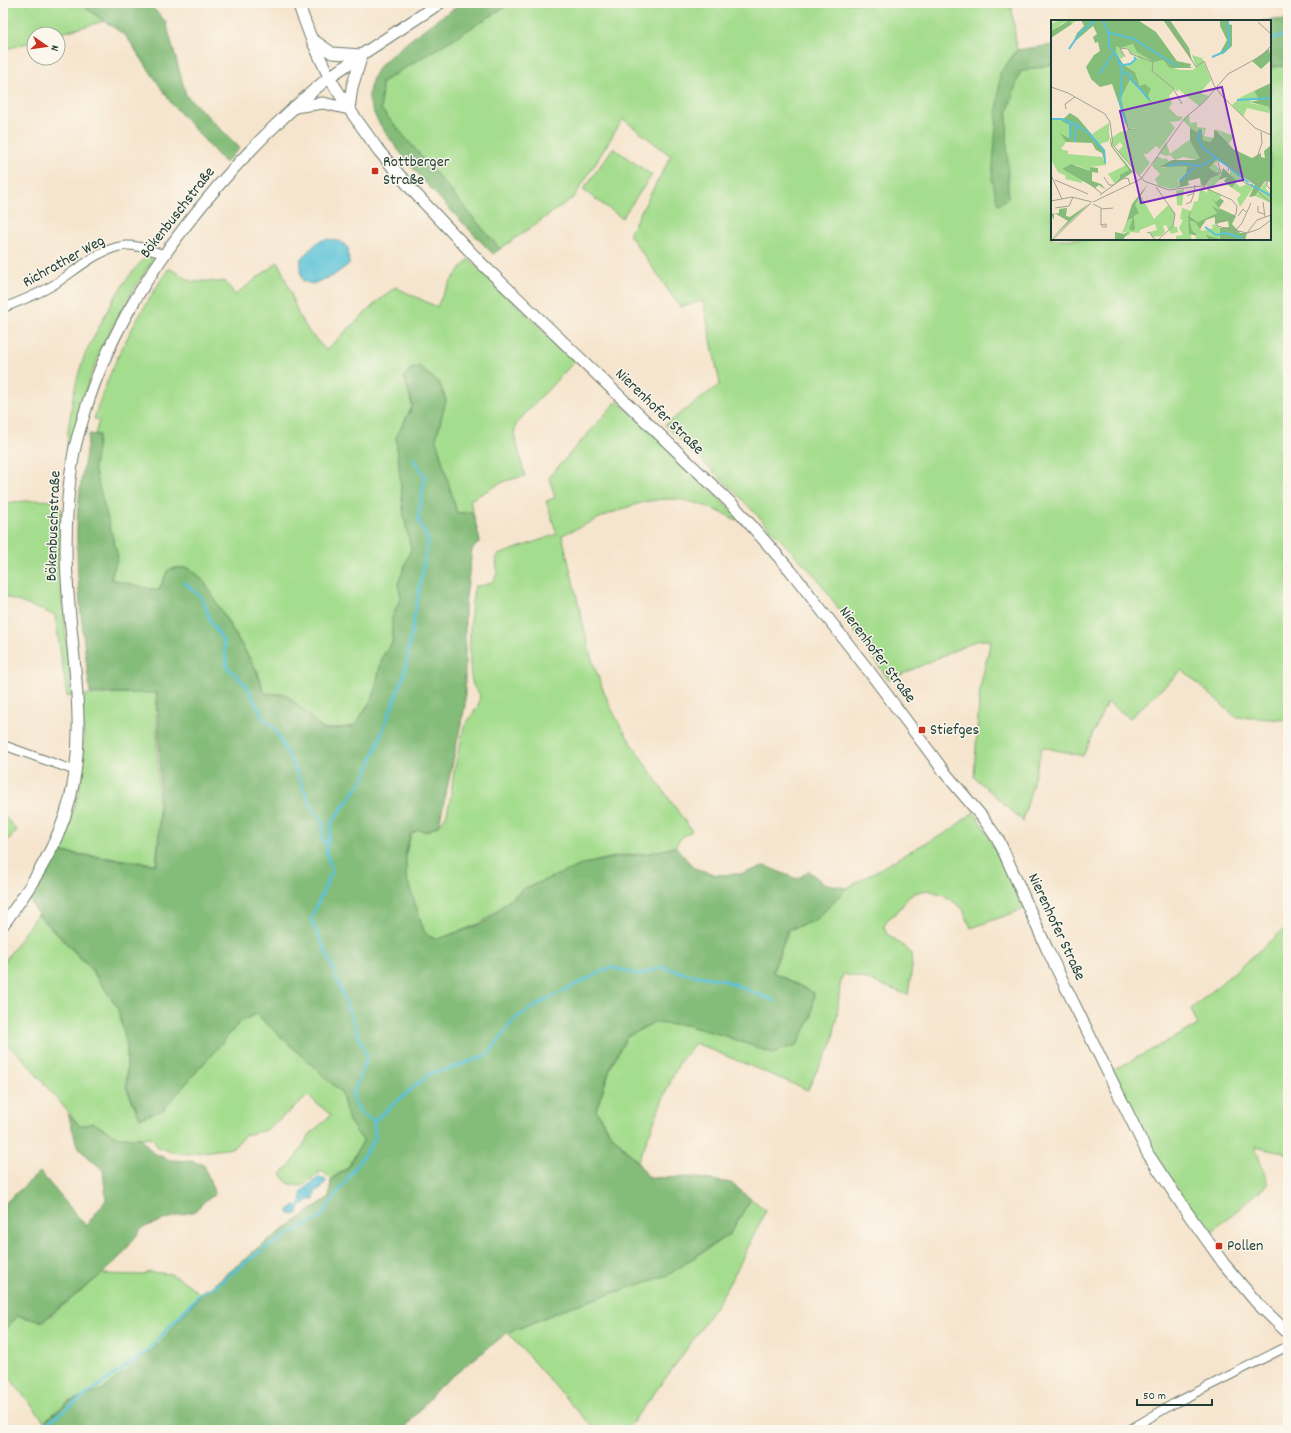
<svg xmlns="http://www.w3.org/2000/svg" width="1291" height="1433" viewBox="0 0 1291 1433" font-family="Dekko,sans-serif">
<rect width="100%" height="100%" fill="#fbf7ec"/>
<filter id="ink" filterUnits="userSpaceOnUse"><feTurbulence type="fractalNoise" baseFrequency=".025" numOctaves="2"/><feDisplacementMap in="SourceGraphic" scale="8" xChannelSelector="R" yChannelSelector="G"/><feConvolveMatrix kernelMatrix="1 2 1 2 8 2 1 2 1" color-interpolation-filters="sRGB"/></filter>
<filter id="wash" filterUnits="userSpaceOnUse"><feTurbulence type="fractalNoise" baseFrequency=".012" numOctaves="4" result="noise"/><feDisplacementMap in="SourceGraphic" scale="16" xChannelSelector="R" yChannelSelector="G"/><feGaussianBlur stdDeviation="0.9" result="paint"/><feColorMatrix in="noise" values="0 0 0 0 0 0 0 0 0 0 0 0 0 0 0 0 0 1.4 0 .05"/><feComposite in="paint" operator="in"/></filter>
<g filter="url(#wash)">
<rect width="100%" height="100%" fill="#f6e5ce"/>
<path fill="#a5dd8e" stroke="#628d61" d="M3,3h76l25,18 -46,13h-24v7l-31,9z
M512,3h499l6,47 -17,24 8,124 -1,-84 13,-42 32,-8v175h218v-172l18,-1v654l-52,-3 -54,-47 -52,48 -23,-16 -24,54 -41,-9 -19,74 -49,-44 6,-90 11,-47h-13l-89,40 -72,-102 -80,-84 -72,-69 55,-41 -17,-83 -23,6 -51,-73 42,-78 -48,-37 -49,78 -74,52 -119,-140 1,-27z
M613,148l39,27 -30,43 -39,-28z
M149,254l4,6 -4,6c-43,63 -68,123 -82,197 -1,-32 6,-76 17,-106 3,-7 7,-14 11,-22 14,-29 30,-59 54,-81z
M469,259l106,102 -52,55 -7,9 -2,9 11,42 -20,5 -35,19 3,12 -16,1 -21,-74 10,-39 -6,-16 -21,-18 -10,4 -5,7 8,29 -16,32 8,80 7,31 -13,35 3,13 -9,21v24l-10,15 -9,40 -19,29 -31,3 -37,-35 -22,-1 -6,-21 -53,-89c-14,-16 -16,-19 -37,-13l-10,21 -47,-12 7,-22 -24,-89 5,-33h-4l4,-15 -5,-1c17,-56 43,-103 75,-151l23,14 13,-1 13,1 7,-1 10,14 43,-33 10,23 10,29 11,18 17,18 52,-49 17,-14 42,20c8,-20 18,-32 32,-48z
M617,401l48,44 74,73 -3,2c-18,-10 -42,-20 -64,-21 -36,-1 -77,22 -110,36l29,122c8,23 17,47 29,68 22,36 47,71 72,106 -7,4 -13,7 -16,15l-26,7 -32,3 -34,8 -61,25 -42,34 -43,16 -8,-2 -6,-6 -18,-55v-23l5,-18 7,-5 10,2 11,-7 7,-9 4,-15 4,-30 10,-44 14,-21 2,-11c-2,-3 -5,-6 -7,-10 -6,-14 -3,-84 2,-99 10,0 22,-3 22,-15 0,-6 -2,-10 1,-16l59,-21 -11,-33 9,-3 -6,-21z
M37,500l16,1 8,7c-2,63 4,125 11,188l-5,1 -12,-82 -52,-19v-93z
M156,692l3,138 -3,34 -99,-13c8,-21 19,-44 23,-67 5,-29 3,-59 2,-89z
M974,812l10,15 40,82 -53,19 -8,-19 -19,-14 -16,-5 -10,2 -8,3 -11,15 -12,10 -3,6 2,7 15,11 10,9 1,14 -4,28 -42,-16 -23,-5 -3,11 -3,31 -5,28 -17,30 -7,16 -113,-47 -16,20 -14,31 -27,68 -28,-30 -14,-22 16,-46 15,-27 26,-14 32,2 37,10 50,18 25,-8 15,-29 2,-23 -41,-21 16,-42 27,-10 31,-32 69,-40 30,-15z
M3,814l14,17 -14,14z
M37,914l52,53 28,39 10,39 -1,43 14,30 23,-8 77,-88 16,-8 85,78 8,29 14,20 -15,26 -17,12 -9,-8 -21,15 -12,-2 -8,-10 11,-11 19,-30 20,-18 -23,-19 -42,34 -21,5 -12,13 -45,6 -17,-2 -13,-5 -6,-10 -10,1 -24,-1 -25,-14 -13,3 -61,-72 -16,-12v-78z
M1288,926v228l-33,-7 13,37 -59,50 -57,-82 -40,-81 86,-46 -7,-16z
M751,1199l15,11c-13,27 -26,55 -41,81 -30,49 -64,94 -99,139h-30l-18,-18 -70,-79 62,-26 98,-32 62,-41z
M149,1272l22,2 17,10 13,11 -45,52 -52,42 -35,12 -25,20 -35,-44 -6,-12v-33l15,-16 25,6 59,-48 42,1z"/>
<path fill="#84bc79" stroke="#527c56" d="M79,3h69l18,19 20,73 54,53 -15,15 -53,-59 -46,-68z
M464,3h48l-130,79 -1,27 119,140 -7,5c-25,-26 -126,-126 -124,-158 0,-8 4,-20 8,-26 5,-8 15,-15 22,-21 21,-17 41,-33 65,-46z
M1288,19v47l-18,1v-46h-8z
M1052,45v19l-32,8 -13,42 1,84 -10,7 -6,-26 8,-106 17,-23z
M419,367l21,17 6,16 -10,39 21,74 16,-1 7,29 -8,9 -7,55v101l-26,119 -12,6 -9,-1 -8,4 -4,18v24l18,55 6,6 8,2 44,-15 41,-35 61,-25 34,-7 32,-4 26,-6 18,21 23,7 24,-1 24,-8 32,13 12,-8 14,12 24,5 -31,32 -28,9 -16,43 42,21 -2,23 -15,29 -25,8 -50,-18 -36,-10 -34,-2 -25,14 -15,26 -16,47 13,22 29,31 11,15 43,-1 39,6 20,16 -21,34 -62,42 -98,32 -63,26 -68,54 -36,43h-363l4,-8 25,-20 35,-13 52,-42 45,-52 61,-50 67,-48 2,-17 17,-12 15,-27 -14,-20 -8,-29 -85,-78 -16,8 -77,88 -23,8 -13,-30v-43l-10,-39 -27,-39 -53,-54 -8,-15 28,-46 100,13c5,-57 3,-115 0,-172h-67c-6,-53 -14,-107 -13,-162 0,-32 7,-65 12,-97l10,1 -5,33 24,89 -8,22 49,12 9,-21c21,-5 23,-2 37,13l52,89 7,21 22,2 38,35 30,-3 20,-31 8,-39 11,-15 -1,-24 9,-21 -3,-13 13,-35 -7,-32 -8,-80 17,-31 -8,-29 5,-7z
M68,1114l12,12 13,-3 25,14 23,1 12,15 17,7 21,1 13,4 11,30 -9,5 -11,11 -29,8 -24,9 -20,27 -20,19 -60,47 -24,-5 -15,15v-126l37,-33 46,54 20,-26 -3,-30 -25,-22z"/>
<path fill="#5ac2d7" stroke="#3c8086" d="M329,239l13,3 6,6 1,16 -16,12 -21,8 -9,-3 -3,-10 1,-13 18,-17z
M319,1177l5,1 2,3 -5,8 -6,2 -1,9h-5l-4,4 -3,-1c-5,-15 9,-18 17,-26z
M295,1205l4,2v4l-1,3 -6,1 -4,-2v-3z"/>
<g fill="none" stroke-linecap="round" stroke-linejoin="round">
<path stroke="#5ac2d7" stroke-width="3" d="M1270,39l12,-3 6,1
M184,582l18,16 9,24 13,20 3,25 19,18 18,34 10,9 18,34 21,48 10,11 -1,19 5,3
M374,1121l-14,-8 -8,-17 15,-39 -40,-103 -16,-35 21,-48 -6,-21 6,-28 33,-45 39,-102 24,-135 -10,-22 7,-42 -12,-17
M299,1207l3,-4
M210,1290l48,-37 27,-17 35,-18 55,-79 -1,-18 56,-48 19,-4 40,-15 25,-35 35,-21 62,-31 28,8 24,-8 24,7 36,6 52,21
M37,1430l108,-77 51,-55 9,-8"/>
</g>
</g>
<g filter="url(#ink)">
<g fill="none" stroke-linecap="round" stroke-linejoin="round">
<defs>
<path id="street" d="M3,308c18,-7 36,-14 52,-24 20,-13 43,-34 67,-38 13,-2 28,4 41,8
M3,745l73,26
M1129,1430l44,-26 115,-58"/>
<path id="secondary" d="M298,3l13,35 18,39 20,32 30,42 34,40 69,73 254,244 55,63 78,100 77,103 37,44 16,23 48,108 101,205 36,54 40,56 33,39 31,30
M312,39l20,14 30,2
M294,107l29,-4 26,6
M349,109l3,-22 10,-32
M3,925c25,-34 48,-69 62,-109 29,-86 1,-177 1,-266 0,-30 2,-62 7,-92 2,-15 7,-29 11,-43 25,-86 76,-161 134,-229 33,-38 70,-75 109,-107 10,-8 21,-14 31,-22 27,-18 55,-36 82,-54"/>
</defs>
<use href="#street" stroke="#6a786a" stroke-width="10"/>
<use href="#secondary" stroke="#6a786a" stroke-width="13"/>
<use href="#street" stroke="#fff" stroke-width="8"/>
<use href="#secondary" stroke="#fff" stroke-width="11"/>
</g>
</g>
<g fill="#c8321e" stroke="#fbf7ec" stroke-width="1.5">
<rect x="371" y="167" width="8" height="8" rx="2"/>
<rect x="918" y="726" width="8" height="8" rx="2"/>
<rect x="1215" y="1242" width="8" height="8" rx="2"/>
</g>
<g text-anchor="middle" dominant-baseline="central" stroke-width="3" stroke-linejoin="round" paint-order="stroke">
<g font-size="16" fill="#1f3d34" stroke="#fbf7ec" text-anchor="start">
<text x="383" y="162">Rottberger<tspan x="383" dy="18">Straße</tspan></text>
<text x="930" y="730">Stiefges</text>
<text x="1227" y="1246">Pollen</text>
</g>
<g font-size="16" fill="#1f3d34" stroke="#fbf7ec">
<text transform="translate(178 213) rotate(-52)">Bökenbuschstraße</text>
<text transform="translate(64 262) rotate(-29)">Richrather Weg</text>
<text transform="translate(659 412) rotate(44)">Nierenhofer Straße</text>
<text transform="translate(54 526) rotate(-88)">Bökenbuschstraße</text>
<text transform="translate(877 655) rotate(53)">Nierenhofer Straße</text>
<text transform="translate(1056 927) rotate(65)">Nierenhofer Straße</text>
</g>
</g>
<g transform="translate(1051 20)">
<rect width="220" height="220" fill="#f6e5ce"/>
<path d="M9,0h17l-5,4 -2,-3 -7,2 -12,8v-7zM82,24l24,17 6,-1 7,7 10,3h13l3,-3 -4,-12 10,3 9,22 -9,11v3l7,2 -10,10 -21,-17v3l-3,-3 -6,7 3,7 -3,5 8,8 6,1 -3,4 -10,1 5,6 -15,21 -4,-3 -9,8h-4l7,9 -10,12 -22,-24 5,-5 -3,-4 -5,5 -4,-9 9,-6 18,-4 -9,1 -8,-31 9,-18 14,16 -9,-24 -9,-7 12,-6 -1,-4 -7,-1 -2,-6h-7l3,8 -3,3 -5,-7v-7l4,3zM203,71l5,9h-8l-1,3 19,4v6l-22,-5 -4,9 -11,-12 9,-8zM138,95l1,8 7,-1v5l9,1 -2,8 9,2 -3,4 -7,-2v-11l-9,3 -11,-12zM0,99l10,1 8,5v13l-7,-4 4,8 -5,7 7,2v3l34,3 4,8 -16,2v4l-14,-6 -9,2 -5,2 21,12 -2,2 -16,-4 1,-3 -8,-4 -7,-12zM58,103v18l-9,3 -8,-10zM164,109l19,7 -6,9 -7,-11zM138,120l12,17 -4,3 -14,-3 -8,3 -5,-5 -4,1 -7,-3 7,-11 4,12zM106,136l6,3 3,-1 4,4 -9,6 12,-3 14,1 -1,7 -8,7 2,6 -9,3 -13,-4 -3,-6 5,-5 -8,-8zM166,139l4,3 -7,1 6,7v9l-8,9 -6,-2 5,-8 7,-3 -9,-7zM75,145l3,5 -14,14 -7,-10zM179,148l12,9 -5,5 -7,-7zM216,160l-1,9 5,5v9l-16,-7zM185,163l4,4 7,-3 6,4 -13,19 -3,-8 4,-5 -9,-6zM149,168l7,5 1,-4 14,6 -6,7 -3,-3 7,11 -7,-3 4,6 -19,9 -8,-7 4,-13 4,-1zM133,169l-2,17 -5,-1 -1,-14zM90,176l13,23 14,-14 7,8 -2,13 4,1 1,5 -7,2 -5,-9 -3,1 2,6 -4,4 -9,1 -3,-5 8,-2 -2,-6 -15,6 -1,3 -8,-1 -3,4 -2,-1 3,-4 -7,2 6,-13 5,-2 -1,9 2,-2 1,-20zM131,188l9,3 -3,11 4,18h-16v-4l7,-1 -4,-7 4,-8 -3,-1zM139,200l5,2 7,9 11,-3 -1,-3 3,-1 5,4 1,9 -1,2 -24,1 -1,-3 3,-1 -6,-6z" fill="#a5dd8e"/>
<path d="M19,0l2,4 -21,14v-7zM30,0h57l18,12 21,29 14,3 -1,3 4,1h-24l-7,-8 -9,2 -17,-10 -4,-8 -13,4 -4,-2v6l7,12 12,8 5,14 5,-2 6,5 -3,6 4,9 -22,-24 -9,18 8,31h10l-11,1 -16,-46 -12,3 -9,-8 -5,-12 8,-12 6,-4 -2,-9 -3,1 -2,-6 4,-3 -4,-8 -20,17 4,-10 7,-7zM112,0h7l19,28 3,13zM169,0h9l-1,4 4,1v21l-9,8 -3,-1 7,-13 -7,-14zM218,29l2,11 -10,9 -9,-8zM220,63v31l-1,1 -1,-8 -19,-5 9,-2 -5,-9zM19,93l8,5 27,32 1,16 -4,-13 -6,-3 -4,-7 -26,-1 -6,-9 9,5v-13l-8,-4zM139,108l7,4 2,-3h3l1,11 7,2 4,-5v-7l3,1 16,18 19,9 9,-5v4l4,1 -1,-7 6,-5 1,36 -6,-1 -10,15 -6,1 6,-12 -38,-26 -8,9 10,7 -8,3 -6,8 -4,-1 -1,-7 -12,3 1,4 -16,4 7,-3 -1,-6 7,-7 1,-7 -27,1 12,-7h23l5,-2 -10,-17zM58,114l4,13 20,25 -18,12 5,-6v-3l9,-5 -18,-24zM20,144l19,7v-4l8,1v5l-6,-1v9l9,3 5,6 -7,-5 -4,3 -33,-19zM172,148l14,13 -5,7 -8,-7 3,-4 -8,3zM97,164l-13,21 4,8 -5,3 1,13 -2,2 -4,-2 4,-11 -5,2 -4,10 8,-26zM160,177l5,5 4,-4 4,3 -5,7 17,8 -4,8 8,9h7l-2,7h-36l-3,-5 14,4v-11l9,-1 -1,-6 -13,3v-7l-9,3 -6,9 -5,-7 -5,-1 2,9 6,6 -9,-2 -1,-17 4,-9 -2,8 8,6 19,-9 -5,-7 8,4zM39,183l-39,36 17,-18 -12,-7h-2v6l-3,-6 8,-1v-4l8,-1 -1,8 4,1zM78,211l-6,9h-8v-8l9,2z" fill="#84bc79"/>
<path fill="none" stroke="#5ac2d7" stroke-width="2" d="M52,0l6,16v10l8,10 5,15 -2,33 6,19M56,12l27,7 43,27M18,29l11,-16 15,-13M161,37l12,-5 5,-6 -1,-26M67,41l5,4 7,-1 6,-5 -2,-2M71,51l9,5 -1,2 19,21M48,54l14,-20M186,80l34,-2M0,99h11l13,5 14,9 15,18 1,12M19,103l1,15M149,111l-1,9 4,8 26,19M24,122l1,-18M116,146l15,-3 19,3 14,-8M179,148l19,15M129,161l15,-14M199,164l21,12M154,207l11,8 10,-2 16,5"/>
<path fill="none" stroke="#a0a290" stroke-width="1" d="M116,0l29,47 8,-6 10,24 8,11 33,32 16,7M207,2l13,12M74,37l-5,-9 8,1 3,5 22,8 -1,9 21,17 9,16M0,67l17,6 37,21 5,8 3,23 31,36 25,9 32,-4 31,14 5,6 -1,8 -8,6 -11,1v5l30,7 12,-4 12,-9M15,89l-1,-5 10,-7M204,143l7,-20 -1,-11M177,151l1,-4h3l28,19 7,-7v7l4,4M0,155l11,24M53,157l5,8h5M90,159l44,-61 19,-16 24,-28 33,-18 10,-10M4,160l33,14M189,160l13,7 18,16M38,163l13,11M105,167l19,27 -2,12 -15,14M153,167l6,-13 11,-1 -3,-10M49,175l22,-16 6,-1 2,6M136,176l7,-3 1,-8M0,181l21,-4 20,5M42,182l48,-23M212,182l2,15M42,184l8,4v17l2,2h3v-3l-5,1M135,184l5,-2 3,-9M207,186v6l6,2M4,188l14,-2 4,-9M50,189l12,-1M187,196l5,-7 3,3M185,210l6,-7 9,-20M96,213l2,-1 6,8M196,213l10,-13 14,-5M1,220l39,-37"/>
<path fill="#7b2cbf" fill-opacity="0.15" stroke="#7b2cbf" stroke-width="2" d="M171,67l21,93 -102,23 -21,-92z"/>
<rect width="220" height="220" fill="none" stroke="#1f3d34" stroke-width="2"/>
</g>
<rect width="1291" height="1433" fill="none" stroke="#fbf7ec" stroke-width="16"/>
<g transform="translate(46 46) rotate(103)"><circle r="19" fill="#fbf7ec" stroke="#a3ada2"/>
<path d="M0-3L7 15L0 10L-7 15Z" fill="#c8321e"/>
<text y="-6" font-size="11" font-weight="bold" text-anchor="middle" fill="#1f3d34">N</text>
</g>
<path d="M1137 1399v6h75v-6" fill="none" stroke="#1f3d34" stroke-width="2"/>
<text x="1143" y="1399" font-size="12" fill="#1f3d34" stroke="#fbf7ec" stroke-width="3" paint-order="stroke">50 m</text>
</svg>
